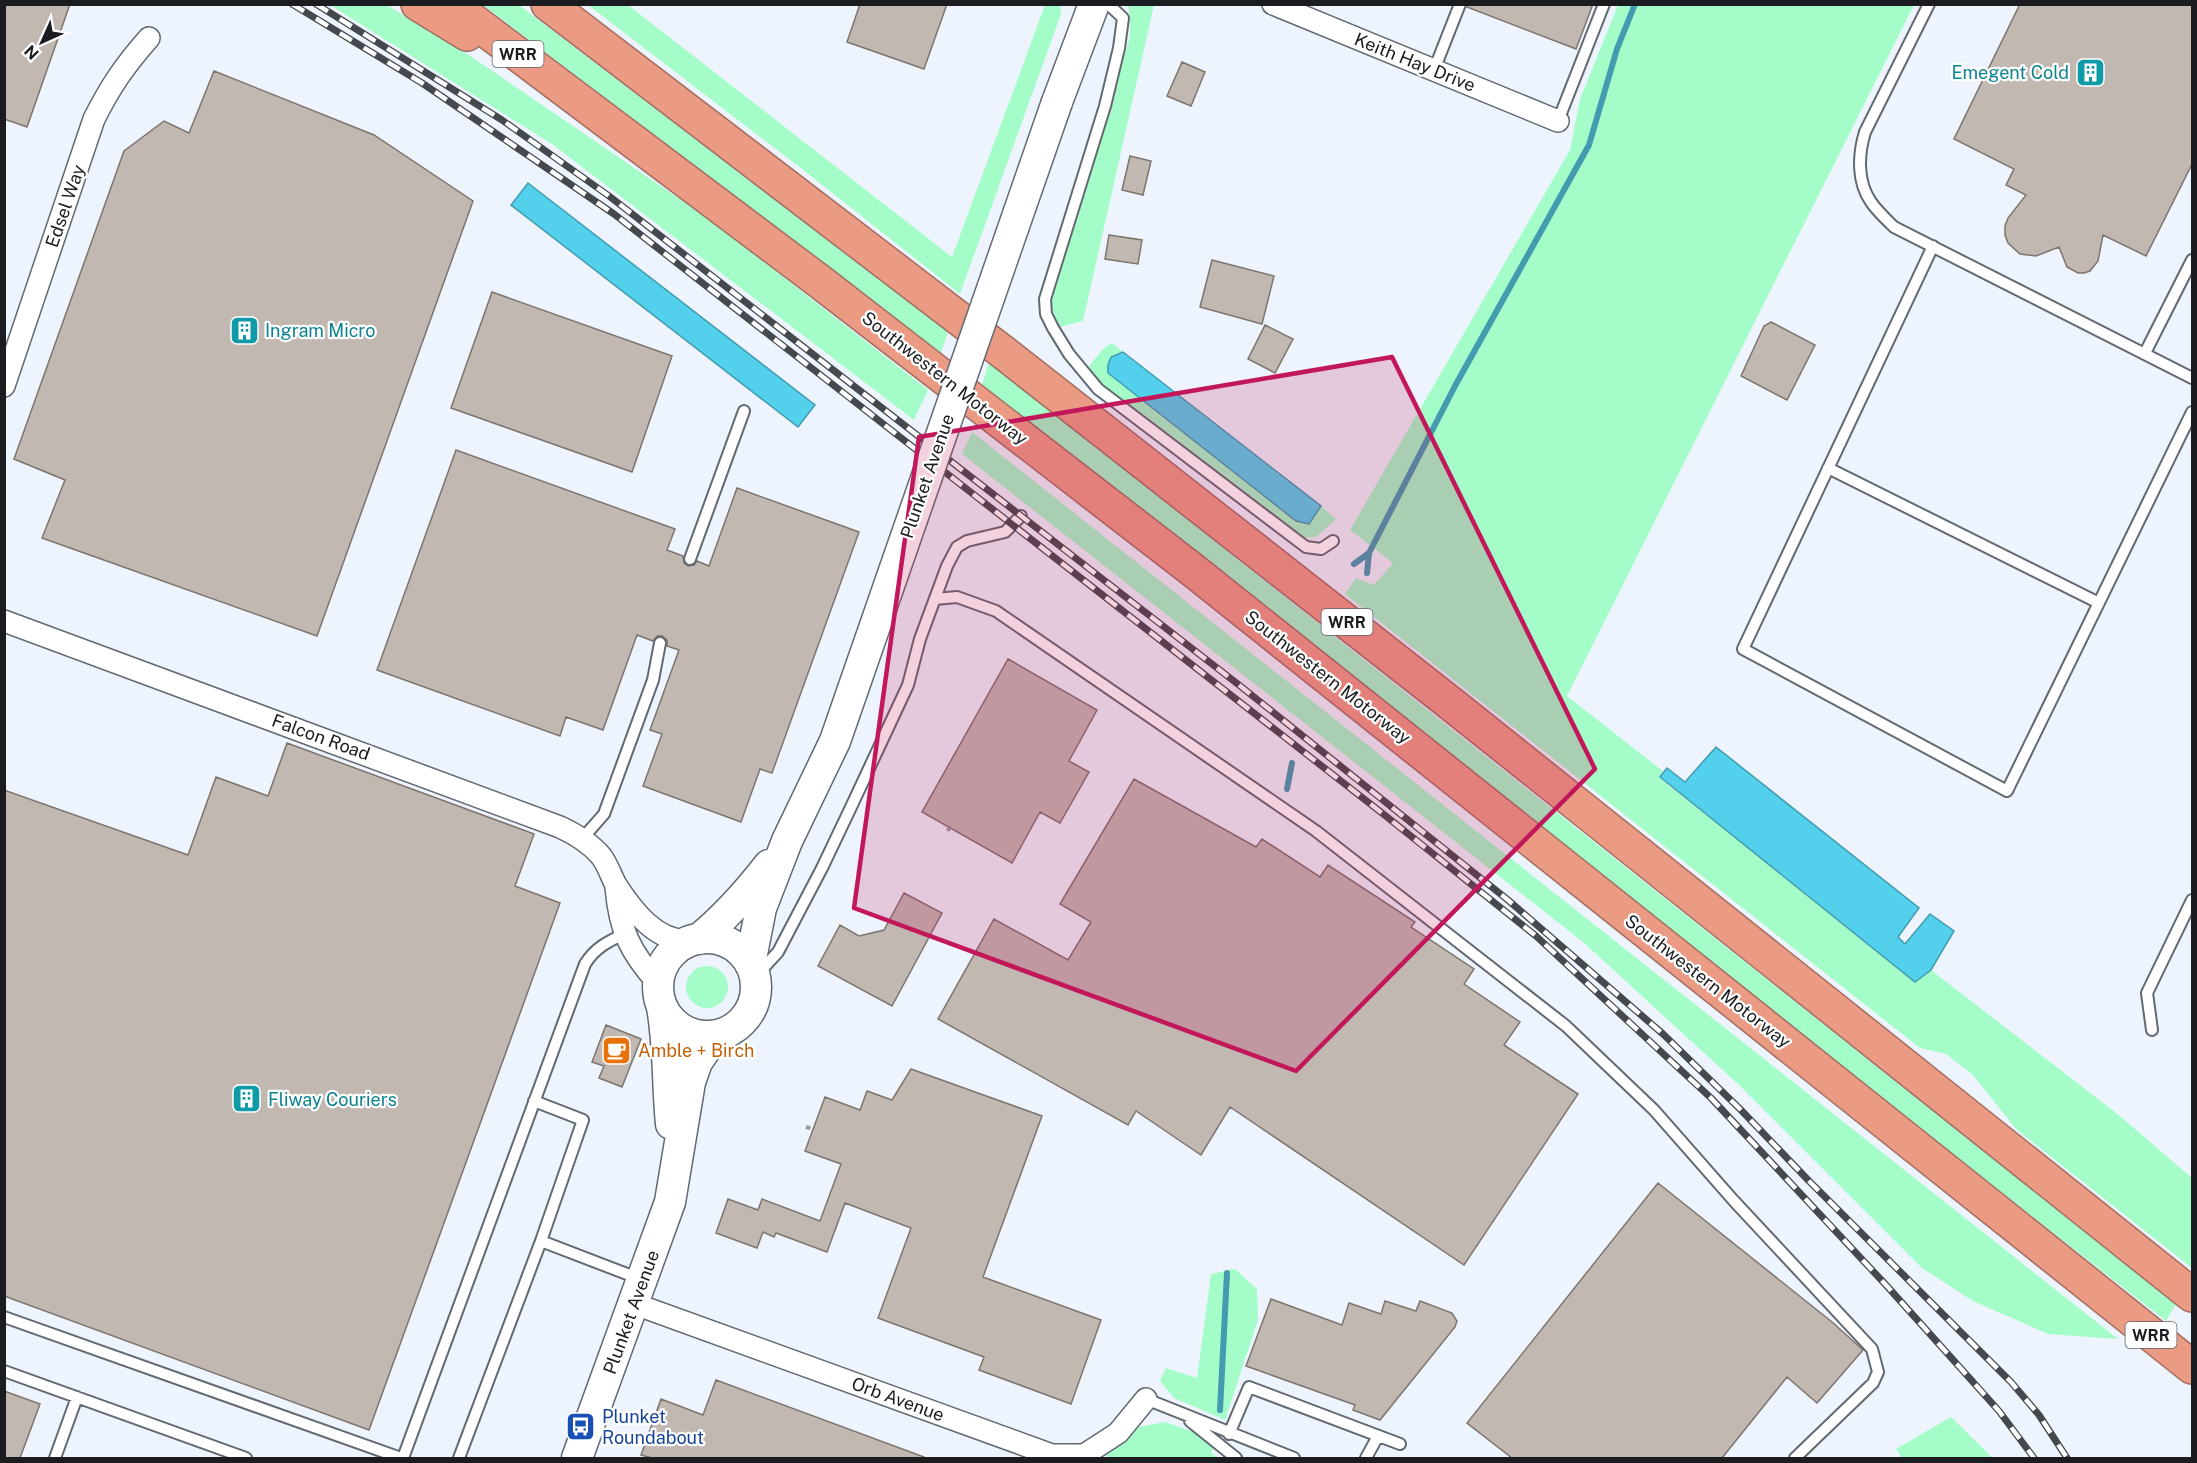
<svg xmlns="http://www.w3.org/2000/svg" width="2197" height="1463" viewBox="0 0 2197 1463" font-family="'Public Sans',sans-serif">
<rect width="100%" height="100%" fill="#edf4fd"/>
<path fill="#a4fcc8" d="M330,5h57l79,48 243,166 219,171 -14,30 -362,-276z
M483,5h36l429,327 -7,21z
M588,5h40l324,252 93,-252h15l1,9 -101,280 -158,-125z
M1128,5h26l-71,316 -23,6 -9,-21 5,-26 74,-243v-20z
M1618,5h296l-347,691 97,76 -4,6 255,204 16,-12 189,146 72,62v90l-176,-139 -43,-54 -27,-21 -26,-6 -575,-454 11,-16 18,7 19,-22 -43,-33 220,-380 10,-51z
M1112,343l11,9 -12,5 198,167 12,-18 15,13 -20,18 -14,1 -206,-158 -7,-14 15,-18z
M989,362l1187,942 -10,17 -256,-200 -928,-736z
M972,432l1146,907 -70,-5 -75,-33 -51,-33 -183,-183 -156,-143 -621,-488z
M686 987a21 21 0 1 1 42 0a21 21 0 1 1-42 0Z
M1235,1269l22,20 1,31 -33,100 -51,-22 -14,-17 6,-13 31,10 14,-104z
M1951,1417l42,41h-91l-6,-9z
M1165,1422l52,18 -6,13 8,5h-108l-5,-2 27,-28z"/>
<path fill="#53d1ec" stroke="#429bae" stroke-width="1.5" d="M528,183l287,222 -17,22 -287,-222z
M1123,352l198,154 -12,18 -13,-3 -188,-148v-8l3,-8z
M1716,747l203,161 -21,29 7,7 25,-30 24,17 -23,39 -16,12 -255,-205 7,-9 18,14z"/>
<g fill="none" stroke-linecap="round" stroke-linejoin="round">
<path stroke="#429bae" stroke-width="6" d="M1369,553l86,-167 134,-241 28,-96 18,-45
M1354,564l15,-11 -2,20
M1287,789l5,-26
M1220,1410l7,-137"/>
</g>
<path fill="#c2b8b2" stroke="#7d746e" stroke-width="1.5" d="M4,4h66l-43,123 -23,-8z
M860,4h87l-23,65 -77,-27z
M1467,4h126l-17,45 -109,-42z
M2020,4h173v158l-47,94 -43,-21 -5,26 -8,10 -6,2h-6l-11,-6 -8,-20 -23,9 -16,-2 -12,-11 -3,-8v-9l3,-8 18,-23 -20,-10 8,-16 -60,-30z
M1182,62l23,10 -14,34 -24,-10z
M214,71l160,64 99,66 -156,435 -275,-98 23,-58 -51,-21 110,-308 40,-30 25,12z
M1130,156l21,5 -8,34 -21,-5z
M1109,235l33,5 -4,24 -33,-5z
M1212,260l62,16 -12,48 -62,-17z
M492,292l180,64 -40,116 -181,-64z
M1771,322l44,23 -28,55 -46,-24 23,-50z
M1265,325l28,14 -18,34 -27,-14z
M456,450l219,79 -8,21 16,6 1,7 4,3 6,-1 3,-4 12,5 28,-78 122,44 -87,241 -12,-4 -19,53 -98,-36 19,-52 -12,-4 29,-80 -12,-4v-6l-5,-4h-5l-4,5 -16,-6 -34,95 -37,-13 -6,19 -183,-66z
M1008,659l89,51 -28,51 20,11 -29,51 -20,-11 -28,51 -90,-51z
M287,743l247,91 -19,52 45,17 -191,527 -365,-134v-506l184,65 28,-78 52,19z
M1134,779l122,68 6,-8 58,38 8,-12 87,57 -4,5 63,42 -10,15 56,38 -16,23 74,49 -114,171 -234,-158 -29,48 -65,-44 -8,14 -190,-106 56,-100 74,41 23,-38 -31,-18z
M904,893l38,20 -50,93 -74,-40 22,-41 19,11 25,-6z
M606,1025l35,14 -19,48 -23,-9 5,-12 -12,-4z
M911,1069l131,47 -59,161 118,43 -30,84 -92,-34 5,-13 -106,-39 33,-90 -66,-25 -18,49 -51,-19 -2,4 -11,-5 -6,16 -41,-15 12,-34 30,11 4,-11 58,22 21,-57 -36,-13 20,-54 35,13 7,-19 25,9z
M1658,1183l174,139 31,28 -46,53 -30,-26 -65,81h-210l-45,-35z
M1271,1299l71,26 7,-22 32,11 4,-13 31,10 4,-10 32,12 5,8 -2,6 -75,93 -27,-10 2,-5 -109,-39z
M716,1380l208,77v1h-272l-11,-3 20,-56 42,16z
M4,1391l36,13 -20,54h-16z"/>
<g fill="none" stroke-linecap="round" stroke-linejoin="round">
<defs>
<path id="service" d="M1108,4l15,14 -4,30 -14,58 -60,193 1,15 7,14 16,26 29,35 208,158 15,2 12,-8
M1929,4l-64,128c-7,23 -8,50 6,70 6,9 15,17 23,25l298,151
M1434,70l26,-66
M1558,121l46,-117
M1933,246l-190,403 264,142 185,-379
M2145,353l47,-93
M1828,468l271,135
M690,559l54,-148
M935,599l22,-2 39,14 320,220 250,195 88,84 80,91 138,148 6,23 -5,11 -78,75
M582,839l22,-25 49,-134 7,-37
M755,977l23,-25 44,-84 30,-63 56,-120 12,-46 27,-73 10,-19 10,-6 38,-9 16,-16
M2152,1030l-5,-37 45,-93
M541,1241l99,38
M4,1317l397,141
M4,1371l242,87
M1146,1399l148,59
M1190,1421l46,37
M1229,1434l20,-47 151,57
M55,1458l22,-61
M403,1458l182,-494c10,-16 22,-22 39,-30
M459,1458l82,-217 42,-121 -49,-19
M1366,1458l12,-22"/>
<path id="minor" d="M1273,4l285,117
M4,386l90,-267c16,-32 31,-54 55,-81
M4,621l556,206c15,7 30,16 41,29 7,9 10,20 15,29 17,26 40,57 74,56
M616,888c4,43 14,64 42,95
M635,1304l417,151h32l34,-22 28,-34"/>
<path id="secondary" d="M1057,102l37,-98
M658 987a49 49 0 1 1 98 0a49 49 0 1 1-98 0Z
M699,939c27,-22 49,-47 70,-74
M750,964l11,-56 26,-67 48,-100 17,-49
M662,1007c7,39 5,77 9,117
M577,1458l93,-256 20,-120 7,-20 11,-16 18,-13"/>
<path id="motorway" d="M418,4l49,30
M451,4l368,277 375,290 998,796
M548,4l460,352 437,343 747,596"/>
</defs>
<use href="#service" stroke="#636971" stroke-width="14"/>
<use href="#minor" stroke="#636971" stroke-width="24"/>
<use href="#secondary" stroke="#636971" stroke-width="33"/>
<use href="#motorway" stroke="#a26e61" stroke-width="36"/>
<path stroke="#989da4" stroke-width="4" stroke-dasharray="4.5 4.5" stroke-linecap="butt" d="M948,831l1,-3
M806,1127l7,2"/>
<use href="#service" stroke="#fff" stroke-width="10"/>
<use href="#minor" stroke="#fff" stroke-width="21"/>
<use href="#secondary" stroke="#fff" stroke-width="30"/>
<use href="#motorway" stroke="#eb9a84" stroke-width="33"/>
<defs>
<path id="rail" d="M292,4l130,79 192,131 768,599 154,123 175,162 175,187 113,126 35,47
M316,4l186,116 107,76 630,489 269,215 155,134 77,75 69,72 202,201 28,33 28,43"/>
</defs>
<use href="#rail" stroke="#45484d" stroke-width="7"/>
<use href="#rail" stroke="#fff" stroke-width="4.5" stroke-dasharray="14" stroke-linecap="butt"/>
<defs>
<path id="secondary-bridge" d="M852,692l205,-590"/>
</defs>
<use href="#secondary-bridge" stroke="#636971" stroke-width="33" stroke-linecap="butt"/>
<use href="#secondary-bridge" stroke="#fff" stroke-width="30"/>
</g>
<path fill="#c2185b" fill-opacity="0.2" stroke="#c2185b" stroke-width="4.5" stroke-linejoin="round" d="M1392,357l203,412 -299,302 -442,-163 65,-471z"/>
<defs>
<symbol id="building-square" viewBox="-11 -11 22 22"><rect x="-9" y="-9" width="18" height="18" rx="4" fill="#0f9aa8" stroke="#fff"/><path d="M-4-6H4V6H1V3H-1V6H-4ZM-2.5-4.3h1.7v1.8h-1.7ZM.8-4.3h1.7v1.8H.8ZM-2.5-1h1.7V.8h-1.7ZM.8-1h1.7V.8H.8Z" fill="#fff"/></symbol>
<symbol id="cafe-square" viewBox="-11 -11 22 22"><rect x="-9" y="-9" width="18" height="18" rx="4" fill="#e8710a" stroke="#fff"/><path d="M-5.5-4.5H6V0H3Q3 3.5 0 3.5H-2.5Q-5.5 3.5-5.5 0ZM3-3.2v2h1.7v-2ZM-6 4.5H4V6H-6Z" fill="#fff"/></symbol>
<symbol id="bus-square" viewBox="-11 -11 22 22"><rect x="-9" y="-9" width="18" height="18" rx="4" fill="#1a4fb4" stroke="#fff"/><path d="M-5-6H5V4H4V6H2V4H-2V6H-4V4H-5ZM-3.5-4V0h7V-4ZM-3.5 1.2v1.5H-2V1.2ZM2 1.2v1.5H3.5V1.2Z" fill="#fff"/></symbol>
</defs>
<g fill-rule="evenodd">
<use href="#building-square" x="2074" y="56" width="33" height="33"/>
<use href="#building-square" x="228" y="314" width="33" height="33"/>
<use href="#cafe-square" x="600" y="1034" width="33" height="33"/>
<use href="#building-square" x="230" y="1082" width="33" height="33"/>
<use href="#bus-square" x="564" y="1410" width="33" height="33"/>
</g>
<g text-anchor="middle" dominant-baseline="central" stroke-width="4.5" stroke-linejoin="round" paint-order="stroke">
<g fill="#fff" stroke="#5f6062" stroke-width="1.5">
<rect x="492.5" y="41" width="51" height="26" rx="4.5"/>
<rect x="1321.5" y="609" width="51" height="26" rx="4.5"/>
<rect x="2125.5" y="1322" width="51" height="26" rx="4.5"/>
</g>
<g font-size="16" font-weight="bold" fill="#1a1c1f">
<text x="518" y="54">WRR</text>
<text x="1347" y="622">WRR</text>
<text x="2151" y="1335">WRR</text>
</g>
<g font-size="18" fill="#1a1c1f" stroke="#fff">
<text transform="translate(1415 62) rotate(22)">Keith Hay Drive</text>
<text transform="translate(65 206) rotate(-71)">Edsel Way</text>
<text transform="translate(945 378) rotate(38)">Southwestern Motorway</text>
<text transform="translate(927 476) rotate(-71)">Plunket Avenue</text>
<text transform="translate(1328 677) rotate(38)">Southwestern Motorway</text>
<text transform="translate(321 737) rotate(20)">Falcon Road</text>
<text transform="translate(1708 981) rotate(38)">Southwestern Motorway</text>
<text transform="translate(631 1312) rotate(-70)">Plunket Avenue</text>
<text transform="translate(898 1399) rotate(20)">Orb Avenue</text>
</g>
<g font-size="18" fill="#0d838f" stroke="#fff" text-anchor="start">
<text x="2069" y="72" text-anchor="end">Emegent Cold</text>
<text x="265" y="330">Ingram Micro</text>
<text x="268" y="1099">Fliway Couriers</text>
</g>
<g font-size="18" fill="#c56008" stroke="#fff" text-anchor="start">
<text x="638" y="1050">Amble + Birch</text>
</g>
<g font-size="18" fill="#164399" stroke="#fff" text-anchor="start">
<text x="602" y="1416">Plunket<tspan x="602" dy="21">Roundabout</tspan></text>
</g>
</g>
<rect width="2197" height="1463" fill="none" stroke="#1a1c1f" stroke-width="12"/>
<g transform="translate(42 42) rotate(225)" stroke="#ffffff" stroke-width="4.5" paint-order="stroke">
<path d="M0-4.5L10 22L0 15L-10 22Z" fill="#1a1c1f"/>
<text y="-9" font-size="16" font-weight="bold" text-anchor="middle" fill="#1a1c1f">N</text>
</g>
</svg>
